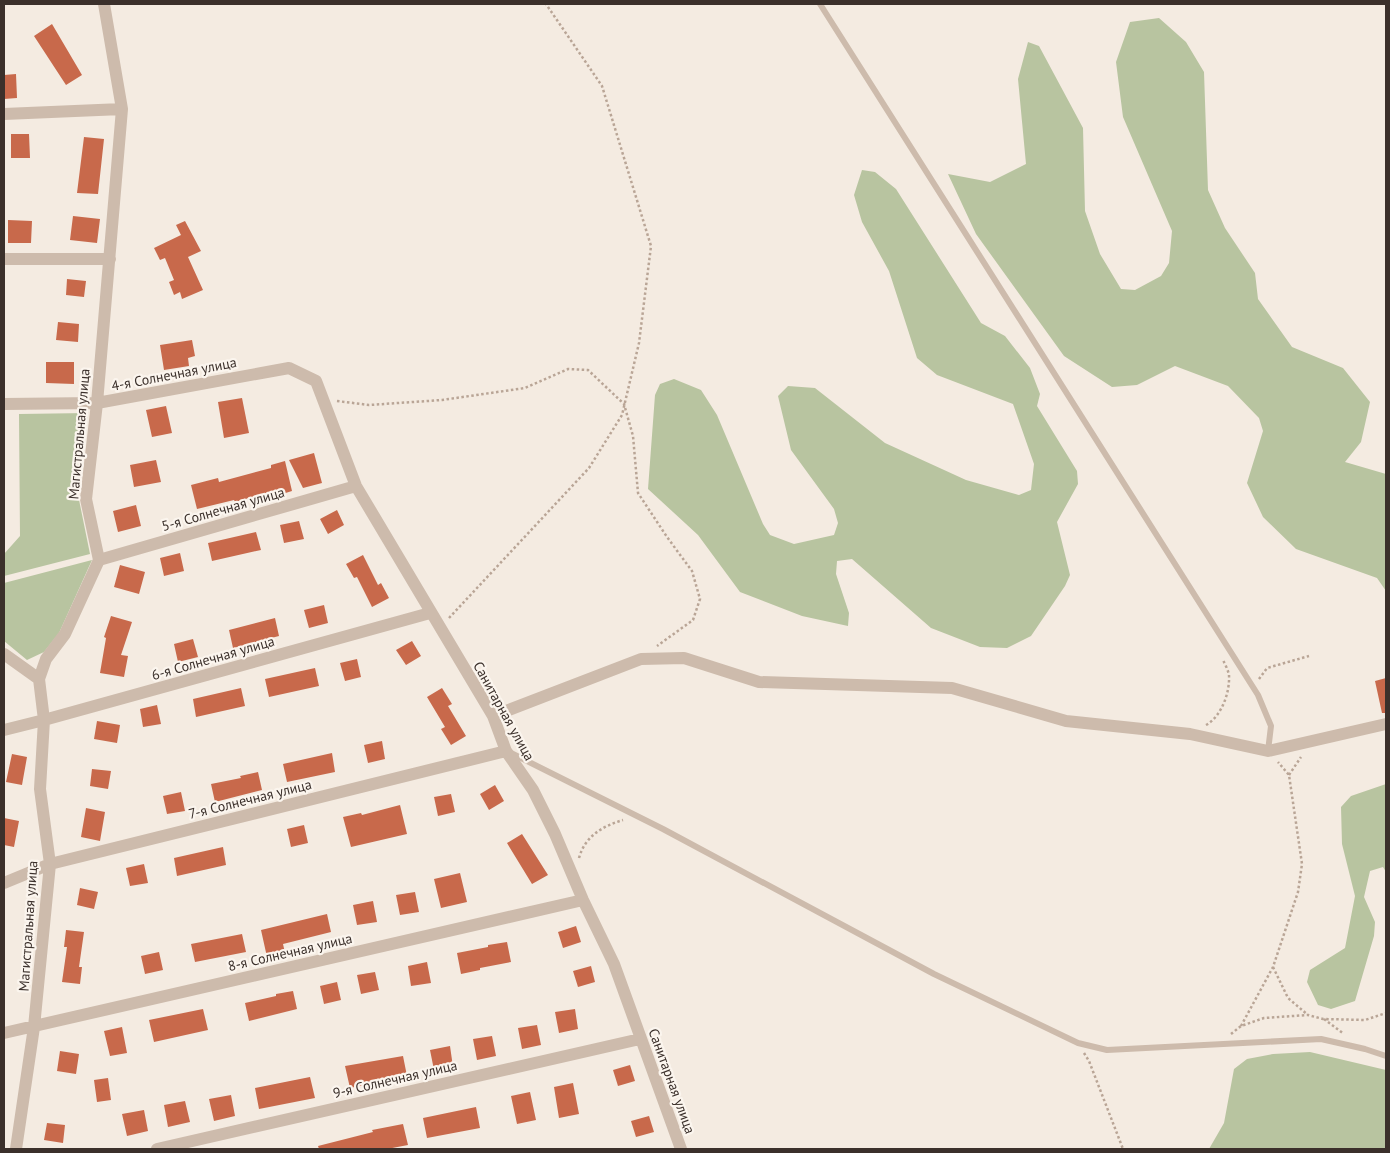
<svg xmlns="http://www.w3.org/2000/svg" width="1390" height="1153" viewBox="0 0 1390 1153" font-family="'PT Sans',sans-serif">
<rect width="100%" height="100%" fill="#f4ebe1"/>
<path fill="#b8c4a0" d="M1159,18l27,24 18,30 4,118 17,38 30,45 3,26 34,48 51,21 27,34 -9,40 -16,20 41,12v117l-9,-13 -81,-29 -33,-32 -16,-34 16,-52 -4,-13 -31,-32 -53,-20 -38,19 -25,2 -48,-31 -88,-122 -28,-60 42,8 36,-18 -8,-85 10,-37 11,4 44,82 2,83 15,43 21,35 14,1 26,-14 8,-13 3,-32 -49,-114 -7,-55 14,-40z
M862,170l13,2 21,17 85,134 24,13 25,32 10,26 -3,12 40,65 1,13 -21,38 13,53 -5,11 -34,50 -24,12 -27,-1 -49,-19 -79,-69 -15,2 -1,13 13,39 -1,13 -46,-10 -62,-24 -42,-57 -50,-46 7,-94 5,-11 14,-5 27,11 16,25 46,109 7,11 24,9 40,-9 4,-12 -4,-14 -43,-59 -13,-54 10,-10 27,2 70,55 81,37 53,15 12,-5 3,-26 -21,-60 -76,-29 -20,-17 -28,-87 -27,-49 -8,-27z
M88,413l-11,77 13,64 -86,22v-22l16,-18 -1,-122z
M92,560l-33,73 -15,19 -17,8 -23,-19v-58z
M1386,784v88l-3,-5 -13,4 -6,26 11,25 -1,14 -19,65 -24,8 -13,-4 -11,-23 3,-12 35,-22 10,-52 -13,-52 -1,-37 10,-11z
M1310,1052l76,18v79h-177l15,-26 10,-54 13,-10 26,-5z"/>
<path fill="#c8694b" d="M52,24l30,51 -16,10 -32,-49z
M16,74l1,24 -13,1v-24z
M11,134h18l1,24h-19z
M84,137l20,2 -6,55 -21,-1z
M73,216l27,3 -3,24 -27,-3z
M8,220l24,1 -1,22h-23z
M185,221l16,30 -13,6 15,33 -21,9 -2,-7 -6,3 -5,-13 5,-2 -9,-22 -5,2 -6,-12 27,-13 -5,-10z
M67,279l19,2 -2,16 -18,-2z
M58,322l21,2 -1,18 -22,-2z
M192,340l3,16 -7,2 1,8 -25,4 -4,-25z
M46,362h28v22l-28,-1z
M242,398l7,35 -25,5 -6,-36z
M166,406l6,27 -20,4 -6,-27z
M314,453l8,30 -19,5 -14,-28z
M156,460l5,22 -27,5 -4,-22z
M285,461l7,30 -13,4 -2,-5 -42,12 -1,-2 -37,9 -6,-24 27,-7 1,4 52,-14v-3z
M136,505l5,21 -23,6 -5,-21z
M337,510l7,15 -16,9 -8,-15z
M299,521l5,18 -20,4 -4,-18z
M256,532l5,18 -49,11 -4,-18z
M180,553l4,18 -20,5 -4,-18z
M363,555l15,30 3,-2 8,15 -17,9 -15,-30 -3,1 -8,-14z
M120,565l25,7 -6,22 -25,-7z
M324,605l4,18 -19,5 -5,-18z
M111,616l21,6 -11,33 7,1 -4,21 -24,-4 6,-35 -2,-1z
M275,618l4,18 -46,12 -4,-18z
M193,639l5,18 -20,5 -4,-18z
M412,641l9,15 -15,9 -10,-15z
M357,659l4,18 -16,4 -5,-18z
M315,668l4,18 -50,11 -4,-18z
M1386,678v35h-4l-7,-32z
M241,688l4,18 -49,11 -3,-18z
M442,688l10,16 -4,2 18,30 -15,9 -10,-16 4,-2 -18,-30z
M157,705l4,19 -18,3 -3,-18z
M97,721l23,4 -3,18 -23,-4z
M382,741l3,18 -17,4 -4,-18z
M332,753l3,19 -48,10 -4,-18z
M12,754l15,3 -5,28 -16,-3z
M92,769l19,2 -3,18 -18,-3z
M258,772l4,18 -47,12 -4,-18 30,-6 -1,-2z
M495,785l9,16 -15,9 -9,-16z
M181,792l4,19 -18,3 -4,-18z
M451,794l4,18 -17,4 -4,-19z
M400,805l7,29 -56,13 -8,-30 18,-4 1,2z
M86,808l19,4 -5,29 -19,-4z
M4,818l15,3 -5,26 -10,-2z
M304,825l4,18 -17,4 -4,-18z
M522,834l26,41 -16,9 -25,-41z
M223,847l3,18 -49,11 -3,-18z
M144,864l4,19 -18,3 -4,-18z
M460,873l7,29 -26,6 -7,-29z
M80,888l18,4 -4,17 -17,-4z
M415,892l4,20 -19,3 -4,-20z
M373,901l4,21 -20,3 -4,-20z
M327,914l4,18 -48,12 2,9 -18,4 -6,-27z
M576,926l5,16 -18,6 -5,-16z
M66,930l18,2 -5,35h3l-2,17 -18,-2 5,-35h-3z
M242,934l4,18 -51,10 -4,-18z
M507,942l4,20 -31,6v2l-19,4 -4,-21 31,-6v-2z
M159,952l4,18 -18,4 -4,-18z
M427,962l4,21 -20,3 -3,-20z
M591,966l4,16 -17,5 -5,-16z
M375,972l4,18 -18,4 -4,-19z
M337,982l4,18 -17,4 -4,-18z
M293,991l4,18 -48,12 -4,-18 31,-7v-2z
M203,1009l5,21 -54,12 -5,-22z
M575,1009l3,20 -19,4 -4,-21z
M537,1025l4,20 -19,4 -4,-21z
M122,1027l5,26 -17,3 -6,-25z
M492,1036l4,20 -19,4 -4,-21z
M450,1046l3,21 -19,3 -4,-20z
M60,1051l19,3 -3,20 -19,-3z
M403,1056l4,20 -57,12 -5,-22z
M630,1065l5,16 -17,5 -5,-16z
M310,1077l5,21 -56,11 -4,-21z
M108,1078l3,22 -14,2 -3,-22z
M573,1083l6,31 -20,4 -5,-31z
M530,1092l6,28 -19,4 -6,-28z
M231,1095l4,21 -21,5 -5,-22z
M185,1101l5,21 -22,5 -4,-22z
M476,1107l4,21 -53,10 -4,-20z
M144,1110l4,21 -21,5 -5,-22z
M649,1116l5,16 -18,5 -5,-16z
M47,1123l18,2 -2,18 -19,-3z
M403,1124l5,21 -21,4h-68l-1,-3 55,-14 -1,-2z"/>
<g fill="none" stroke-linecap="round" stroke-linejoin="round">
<path stroke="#b9a596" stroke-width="2.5" stroke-dasharray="2.5 2.5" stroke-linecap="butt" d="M337,401l32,4 73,-5 83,-12 43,-19 20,1 36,34 9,32 5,57 29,44 25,34 8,28 -7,21 -36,26
M449,618l140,-150 33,-53 17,-72 12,-97 -49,-160 -56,-82
M1259,679l8,-11 42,-12
M1206,725c16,-9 24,-33 23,-50 -1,-5 -4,-11 -6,-15
M1289,775l12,-18
M579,858c6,-22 24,-32 44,-38
M1273,967l15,31 20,17
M1324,1019l20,15
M1241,1026l32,-59 25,-75 4,-28 -13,-89 -11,-13
M1231,1034l10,-8 23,-8 44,-3 15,4 42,1 21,-7
M1084,1053l5,8 34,88"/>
<path stroke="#cdbbac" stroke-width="6" d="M820,4l438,691 13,31 -3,25
M511,753l152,76 271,145 144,69 29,7 214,-11 44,10 21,7"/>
<path stroke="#cdbbac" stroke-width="12" d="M4,114l118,-5
M4,259h106
M4,404l93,-1 192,-35 27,13 40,105 137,230 13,35 27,39 22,44 28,66 31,64 67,185
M99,560l257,-74
M4,654l35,25
M493,716l148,-57 43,-1 75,24 193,6 114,33 124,13 78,17 118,-27
M4,730l40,-10 386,-107
M4,883l46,-19 456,-113
M4,1033l579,-133
M16,1149l18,-122 16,-163 -10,-75 4,-69 -5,-41 7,-20 19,-25 34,-74 -13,-61 11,-96 25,-294 -18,-105
M157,1149l483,-110"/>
</g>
<g text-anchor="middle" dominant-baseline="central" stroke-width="4.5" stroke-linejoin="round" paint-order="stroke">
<g font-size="14" fill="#3b302b" stroke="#fbf5ee">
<text transform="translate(174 374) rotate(-11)">4-я Солнечная улица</text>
<text transform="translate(79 434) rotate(-85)">Магистральная улица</text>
<text transform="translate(223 509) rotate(-16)">5-я Солнечная улица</text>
<text transform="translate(213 658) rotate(-16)">6-я Солнечная улица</text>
<text transform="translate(504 711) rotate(61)">Санитарная улица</text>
<text transform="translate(250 799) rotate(-14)">7-я Солнечная улица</text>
<text transform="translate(28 926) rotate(-86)">Магистральная улица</text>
<text transform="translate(290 952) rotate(-13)">8-я Солнечная улица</text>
<text transform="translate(395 1079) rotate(-13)">9-я Солнечная улица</text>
<text transform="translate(672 1081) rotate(70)">Санитарная улица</text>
</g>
</g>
<rect width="1390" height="1153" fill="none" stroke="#3b302b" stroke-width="10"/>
</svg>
